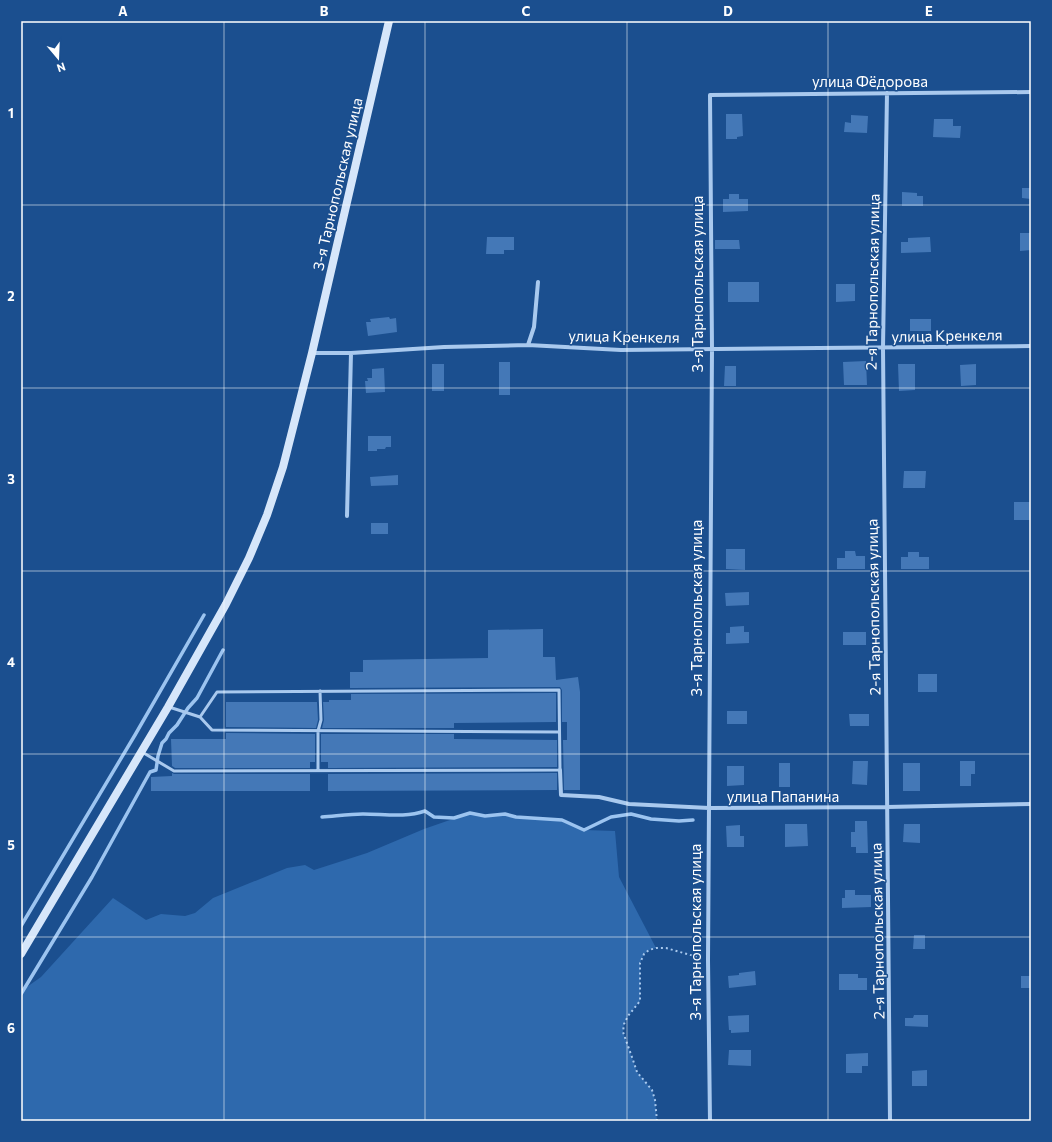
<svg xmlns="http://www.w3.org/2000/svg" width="1052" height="1142" viewBox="0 0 1052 1142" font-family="Commissioner,sans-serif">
<rect width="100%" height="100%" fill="#1b4f8f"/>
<path fill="#2e69ad" d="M470,813l15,3 20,-2 11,3 46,3 22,10 31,1 4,46 37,71 -7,2 -5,4 -4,9v38l-12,15 -4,8 -1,8 14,40 15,18 3,10 2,21h-636v-127l3,-5 17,-12 72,-79 33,22 15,-6 24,2 10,-3 18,-15 74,-30 18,-3 9,5 53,-17 57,-24z"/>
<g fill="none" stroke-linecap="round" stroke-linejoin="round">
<path stroke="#9cc4f0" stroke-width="3.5" d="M322,817c14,-1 28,-3 41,-3 21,0 42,4 62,-3l9,6 20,1 16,-5 15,3 20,-2 11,3 46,3 22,10 27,-13 20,-3 20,5 28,2 14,-1
M21,926l114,-191 69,-120
M21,994l71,-117 58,-105 6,-2 2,-14 4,-13 4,-4 3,-6 8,-8 11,-17 9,-10 26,-48"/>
</g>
<path fill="#4478b7" d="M726,114h16l1,22 -6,1v2h-11z
M851,115l17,1 -1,17 -23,-1 1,-10 6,1z
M934,119h19v7h8l-1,12 -27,-1z
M1022,188h9v11l-9,-1z
M902,192l15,1v3h6v10h-21z
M729,194h10v5h9v12l-25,1v-13h6z
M1020,233h11v17l-11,1z
M487,237h27v13h-10v4h-18z
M930,237l1,15 -30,1v-11h7v-4z
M715,240h24l1,9h-25z
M728,282h31v20h-31z
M836,284h19v17l-19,1z
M389,317l1,2 6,-1 1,14 -29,4 -2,-14h5l-1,-3z
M910,319h21v12h-21z
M866,361l1,24h-23l-1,-23z
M499,362h11v33h-11z
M432,364h12v27h-12z
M898,364h17v26l-16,1z
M976,364v21l-15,1 -1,-21z
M725,366h11v20h-12z
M384,368l1,24 -19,1 -1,-12h3l-1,-3h5v-9z
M368,436h23v11h-5l-1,2h-8v2h-9z
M904,471h22l-1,17h-22z
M398,475v10l-27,1 -1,-9z
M1014,502h17v18h-17z
M371,523h17v11h-17z
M726,549h19v21l-19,-1z
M845,551h10l1,5h9v13h-28v-11h8z
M908,552h11v5h10v12h-28v-12h7z
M749,592v13l-23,1 -1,-13z
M744,626v6h5v11l-23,1v-11h4v-6z
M543,629v28h12l1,23 22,-3 2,15v98h-16l-1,-50h4v-18h-5v-32l-2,-3 -210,1v-16h13v-12l125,-2v-28z
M843,632h23v13h-23z
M918,674h19v18h-19z
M556,693v29l-102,1v5h-132l2,-8 -1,-18h6v-2h22v-6z
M226,702h91l1,18 -2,8 -90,-1z
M727,711h20v13h-20z
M849,714h20v12h-19z
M226,733l89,1v28h-5v6h-135l-3,-2 -1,-27h55z
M321,734h133v5l103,1v27l-229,1v-6h-7z
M853,761h15l-1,24 -15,-1z
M960,761h15v13h-4v12h-11z
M779,763h11v24h-11z
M903,763h17v28h-17z
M727,766h17v19l-17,1z
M172,773l2,1h136v17h-159v-14l21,-1z
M557,773v17l-229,1v-17z
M855,821h12l1,32h-12v-6h-5v-15h4z
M785,824h22l1,22 -23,1z
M904,824h16v19l-17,-1z
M740,825v11h4v11h-17l-1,-21z
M845,890h10v5h16v12l-29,1v-10h3z
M914,935h11v14h-12z
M755,971l1,14 -27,3 -1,-12 11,-1v-2z
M839,974h19v4h9v12h-28z
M1021,976h10v12h-10z
M749,1015v17l-18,1v-3h-2l-1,-14z
M914,1015h14v12l-23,-1v-8h8z
M729,1050h22v16l-23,-1z
M868,1053v13h-6v7h-16v-19z
M927,1070v16h-15v-15z"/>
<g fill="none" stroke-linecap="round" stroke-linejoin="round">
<path stroke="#a9c9ee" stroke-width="2" stroke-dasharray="2 3" stroke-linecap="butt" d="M657,1121l-2,-21 -3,-10 -15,-18 -4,-12 -10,-28 1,-8 4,-8 12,-15v-38l4,-9 5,-4 7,-2h10l35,10"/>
<path stroke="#a9c9ee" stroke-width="3" d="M169,707l31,10 12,13 347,2
M142,752l32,19 386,-1 -1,-80 -342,2 -17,25
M318,770v-39l3,-11 -1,-29"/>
<path stroke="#a9c9ee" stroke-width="4" d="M887,93l-4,255 7,772
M528,345l6,-18 4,-45
M312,353h39l93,-6 84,-2 93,5 410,-4
M347,516l4,-163
M560,770l1,25 38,2 30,7 80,4 178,-1 144,-3
M710,1121l-2,-161 4,-611 -2,-254 321,-3"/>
<path stroke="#d6e6fa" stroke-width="8" d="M21,954l147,-247 58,-103 23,-46 18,-43 16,-48 29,-114 77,-332"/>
</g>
<path fill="none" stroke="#fff" stroke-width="1" stroke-opacity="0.55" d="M224,21v1100M425,21v1100M627,21v1100M828,21v1100M21,205h1010M21,388h1010M21,571h1010M21,754h1010M21,937h1010"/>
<g text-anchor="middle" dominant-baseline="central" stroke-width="3" stroke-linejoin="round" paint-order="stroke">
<g font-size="15" fill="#fff" stroke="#1b4f8f">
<text x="870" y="81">улица Фёдорова</text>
<text transform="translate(337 184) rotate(-77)">3-я Тарнопольская улица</text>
<text transform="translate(872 282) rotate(-89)">2-я Тарнопольская улица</text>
<text transform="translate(697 284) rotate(-90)">3-я Тарнопольская улица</text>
<text transform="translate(947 335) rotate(-1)">улица Кренкеля</text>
<text transform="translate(624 336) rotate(1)">улица Кренкеля</text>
<text transform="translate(873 607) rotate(-91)">2-я Тарнопольская улица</text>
<text transform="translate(696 608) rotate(-90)">3-я Тарнопольская улица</text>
<text x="783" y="796">улица Папанина</text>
<text transform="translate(877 931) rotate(-91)">2-я Тарнопольская улица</text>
<text transform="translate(695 932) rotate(-90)">3-я Тарнопольская улица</text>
</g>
</g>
<rect width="1052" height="1142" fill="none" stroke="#1b4f8f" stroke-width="44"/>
<g transform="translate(58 58) rotate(161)" stroke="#1b4f8f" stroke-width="3" paint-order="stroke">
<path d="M0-3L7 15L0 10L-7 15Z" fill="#ffffff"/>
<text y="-6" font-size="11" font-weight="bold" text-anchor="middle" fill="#ffffff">N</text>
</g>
<rect x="22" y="22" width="1008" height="1098" fill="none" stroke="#fff" stroke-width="1.5"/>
<g font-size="13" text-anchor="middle" font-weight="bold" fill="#fff">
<text x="123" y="16">A</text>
<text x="324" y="16">B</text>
<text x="526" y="16">C</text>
<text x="728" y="16">D</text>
<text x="929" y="16">E</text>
<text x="11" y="118">1</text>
<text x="11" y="301">2</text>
<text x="11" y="484">3</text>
<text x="11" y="667">4</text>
<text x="11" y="850">5</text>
<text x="11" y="1033">6</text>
</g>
</svg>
